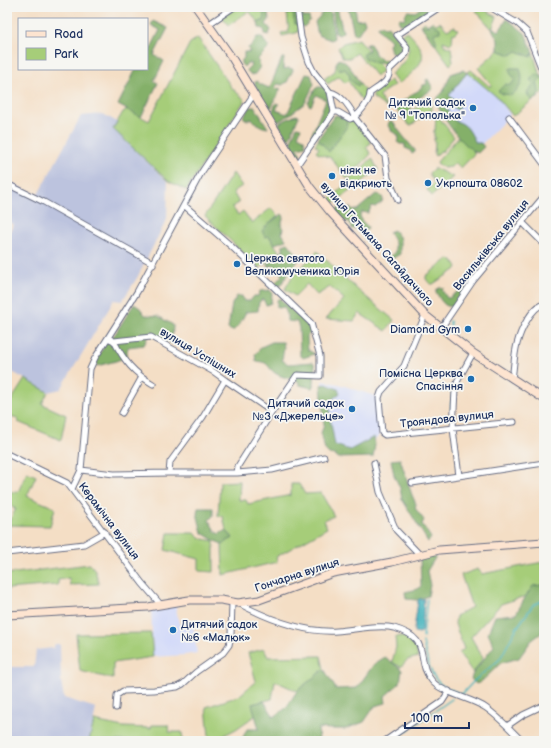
<svg xmlns="http://www.w3.org/2000/svg" width="551" height="748" viewBox="0 0 551 748" font-family="'Balsamiq Sans',sans-serif">
<rect width="100%" height="100%" fill="#f6f6f2"/>
<filter id="ink" filterUnits="userSpaceOnUse"><feTurbulence type="fractalNoise" baseFrequency=".025" numOctaves="2"/><feDisplacementMap in="SourceGraphic" scale="8" xChannelSelector="R" yChannelSelector="G"/><feConvolveMatrix kernelMatrix="1 2 1 2 8 2 1 2 1" color-interpolation-filters="sRGB"/></filter>
<filter id="wash" filterUnits="userSpaceOnUse"><feTurbulence type="fractalNoise" baseFrequency=".012" numOctaves="4" result="noise"/><feDisplacementMap in="SourceGraphic" scale="16" xChannelSelector="R" yChannelSelector="G"/><feGaussianBlur stdDeviation="0.9" result="paint"/><feColorMatrix in="noise" values="0 0 0 0 0 0 0 0 0 0 0 0 0 0 0 0 0 1.4 0 .05"/><feComposite in="paint" operator="in"/></filter>
<g filter="url(#wash)">
<rect width="100%" height="100%" fill="#f4dec5"/>
<path fill="#d2d9f9" d="M467,72l31,26 11,15 1,2 -35,36 -38,-48z
M322,381l17,3 39,13 1,39 -4,4 -9,7 -14,5h-20z
M175,602l4,22 14,-1 4,30 -12,2 -32,2 -2,-51z"/>
<path fill="#bcc3de" d="M103,114l14,8 -4,7 55,53 -1,37 -30,59 -15,23 -8,-1 -53,89 -13,3 -41,-23v-134l7,-10 -7,-5 4,-7 -4,-2v-31l30,16 44,-80z
M55,644h5l1,37 3,17 32,10 -4,22 -3,11h-82v-74h27l2,-17 17,-2z"/>
<path fill="#a6cd79" stroke="#607e6c" d="M238,7h16l10,6 -1,8 -5,1 -9,-11 -20,14 -7,-8z
M480,7l17,10 -5,12 -16,-18z
M293,13l2,10 4,2 -1,7 -2,1 -14,3 -1,-3 8,-1 -2,-18z
M433,21l3,3 4,-2 7,8 8,-4v2l4,1 -5,5 -1,-1 -1,10 -2,1 -7,-3 1,4 7,3 2,14 -3,3 -29,-40 4,-3 2,3z
M407,31c5,6 13,13 15,21 4,12 -16,26 -24,32l-7,-10c10,-9 15,-12 18,-26l-4,-4 2,-3 -6,-7z
M198,38l34,50 13,12 -59,90 -18,-9 -55,-52 10,-17 4,-3 22,12 41,-78z
M359,39l24,31 -7,6 -19,-23 -7,5h-7l-5,-10 5,-5z
M498,50l13,5 6,-5 14,7 2,-5 5,17 6,11v11l-31,25 -15,-18 -31,-26 4,-2 18,16h2v-2l-13,-16z
M336,66l3,3h6l13,17 2,-2c4,5 8,11 3,18l-15,-21 -3,2 -6,-7 -11,8 -4,-5 11,-8z
M390,80l4,5 -12,8 -2,4 7,11 -14,-10v-4z
M431,97l1,13 -22,16 -7,-8z
M337,115l8,4 7,1 6,4 13,19 -5,4 5,7 -24,25 -16,-21 -14,-5 -1,-1 3,-4 -4,-3 19,-29z
M436,116h2l16,21 -12,15v-2l-7,6 -1,-1 1,-14 -2,-2h3l-1,-2h-1v-7l1,1z
M459,136l16,17 -14,15 -6,-5 -4,4 -7,1 -6,-4 -1,-2z
M372,158l6,12 -47,35 -3,-4z
M435,168l18,9 -21,19 -5,-6 7,-7 -1,-3 -3,-4 -1,-3 4,-4z
M233,173l9,13 -9,6 6,11 -7,4 6,8 5,-4 9,12 19,-15 7,8 -10,8 1,12 11,17 -21,15 -54,-52z
M317,251l42,40 35,29 -8,11 -27,-18 -5,8 -28,-2 18,-20 -14,-12 -13,8 -10,-11 -12,12 -10,-7 7,-12z
M448,259l5,1 4,7 -2,3 -22,14h-3l-4,-5v-3z
M25,379l23,13 -6,12 24,11 -5,25 -43,-18 -1,-4 -10,-3v-11h2z
M27,472l9,4 -9,20 28,12 -5,18 -43,-1 9,-16 -9,-5v-12h11z
M240,481l-1,19h7l2,4 43,-9v-11h8l6,10 16,-1 13,23 -10,4 3,8 -51,29 1,5 -54,13 -1,-31 11,-6 -7,-8 -3,-14h-5l2,-34z
M168,533h27l4,5 15,3v31l-15,-1v-12l-34,-9z
M543,562l1,23 -11,1 -7,10 -25,8 -30,33 12,21 -10,15 -14,-20 5,-4 -9,-25 1,-8 16,-9 -11,-32 17,-6 4,5z
M90,564l5,6 4,14 -29,1 -1,-7 -11,2v5l-51,4v-15z
M151,633l2,24 -40,6v16l-33,-8 -4,-37z
M403,636l12,10 3,11 -11,3 -6,7 -9,-5 4,-15 -1,-10z
M264,649l4,8 53,-1 3,13 -27,22 -22,-10 -3,18 -20,5 4,11 -20,14 -21,11 -6,-4 -3,-29 33,-11 17,-15 -8,-28z
M94,721l29,6 28,1 1,-3h16l1,7h13l1,9h-94z"/>
<path fill="#84b069" stroke="#507064" d="M258,7h9l2,13 -3,4 5,6 -3,5 -3,-1 -1,-5 -5,-1 -1,-6 5,-1 1,-10z
M286,7h15l2,10h6l1,4 -6,6 -9,-3 -2,-11 -6,1z
M330,7h7l6,25 -4,3 -4,-2 -2,-22z
M348,7h7l2,13 7,-1 1,4 -7,11h-4z
M422,7h11l-28,18 -5,-1 -2,-4 2,-2 4,1 2,-6 2,-2 7,1z
M324,11h5l2,2 3,25 -3,2 -13,-5 -3,-13z
M507,19l18,14 8,19 -2,5 -14,-6 -6,4 -13,-5v-10l-6,-11 1,-1 6,3z
M153,21l15,7 -14,27 10,6 -10,20 4,2 -17,34 -23,-12 18,-36h11v-13l13,-26 -9,-5z
M431,23l9,5v4l-5,1 -1,1 3,10h-2l-13,-17 1,-2 5,1z
M382,25l3,2 3,-1 17,22 -2,6 -7,1 -5,-3 -2,-7 2,-4c-4,-6 -12,-7 -13,-15z
M257,37h5l2,4 5,5v2l-11,11 2,8 -5,7 -4,1 -4,-4 1,-3 3,-3 -1,-2h-3l-3,4 -3,-3v-3l3,-3v-6h6l-2,-4 4,-3z
M367,44h3l4,6 1,4 7,6 3,-1 3,3v2l-4,1 -4,-3 -5,1c-4,-3 -9,-3 -12,-7l2,-4h3l1,-3 -3,-4z
M282,58h2l-1,10 2,1 3,-1 5,1v1l-6,12 -5,3 -4,-1 -4,3 2,2 4,-1v2l-9,18h-2l-14,-22v-4l2,-1 3,3 9,4 1,-1z
M339,59c10,3 16,16 21,25l-2,2 -8,-6 -1,-6 -4,-5h-6l-3,-3v-3z
M510,68h10c4,14 2,18 -8,27l-9,-1 -5,-3 7,-7 6,1 4,-6 -5,-6z
M463,70l4,3 -18,22 11,12 -3,3 -12,-10 -3,3 13,18c13,3 15,11 21,22h5l3,4 -6,6c-14,-5 -40,-39 -42,-54l7,-7 8,-18z
M306,74l5,1 3,9 -9,19 -20,15 -8,4 -5,-10 4,-9 3,1 -3,6 11,4z
M536,74l5,1 1,2 -5,6 2,7 -1,8 -6,2 -3,-2 -2,-6 7,-8 -4,-4 4,-5z
M428,79l5,10 -23,15 -1,1 2,3v4l-10,6v-4l-5,-4 2,-7 9,-4 5,-5 6,-3 5,-6 4,-1 -1,-4z
M318,87h6c14,19 2,35 -10,51l-3,-2 15,-36 -10,-5 -5,11 -2,-1 -1,-2 7,-14z
M250,107h5l13,21c-8,-1 -11,-4 -16,-9l-5,1 -4,-3z
M296,115l3,1 -10,23h-2l-8,-14v-2z
M337,115l8,4 3,6 -19,27 -11,-13 16,-23z
M390,121l3,1c1,3 18,24 22,28v2l-3,2 -2,-4 -5,-2v-4h-5l-3,-2 2,-5 -2,-3 -6,-3v-3l-3,-2 1,-4z
M297,127l4,1 -3,8 6,3 2,7 -9,2 4,7 -2,2c-10,-15 -9,-15 -2,-30z
M376,194l4,1 3,3 -1,4 -7,5 -3,-1 -4,7 -6,-1 -2,3 1,5 7,7 -1,3h-3l-3,-2 -9,1 -3,-7 -5,-1 -8,-9 2,-4 5,-1 5,2 1,-2 5,3h3z
M282,214l2,2 -3,9 2,4 -1,4 4,7 -11,4 -6,-8 -4,1 -3,-6 6,-7z
M394,230l6,8v16l-10,6 -1,-3 6,-5v-9l-6,-11z
M288,243l12,15 -21,29 -4,-4 7,-7 -3,-7 -7,-4 -3,2 -2,-3 16,-13v-6z
M441,287l3,1 -2,2 5,8h2l14,-10 3,1 -12,17c-10,3 -14,-7 -18,-14v-2z
M270,290l2,4 -1,9 -5,2 -3,-6 -4,3 -1,9 -12,1 -7,13 -6,6 -5,-2 4,-25 5,-8h5l2,5h6l4,-5h4l2,-5z
M279,298l28,26 4,8 -4,4 1,14 7,4 -12,4 -3,-3 -1,-27 -2,-6 -10,-1v-7l-3,-7 -7,1v-8z
M134,304l6,4 5,7 13,1 15,9 -1,18 -23,-8 -5,10 -16,2 -2,10 -10,4 -19,5 -1,-6 10,-17 9,-9z
M272,342h11l1,6 -2,12 6,4 25,-2 2,3 -1,18 -2,5 -12,-3 -3,-5c-7,-1 -16,-3 -22,-7 -10,-8 -4,-10 -19,-12l-1,-7 4,-4 2,-3z
M326,384l12,5 2,4 -10,8v17l5,27 15,5 24,-13 1,8 -2,12 -35,1 -4,-3 -5,-1 -4,-4 -4,-17 3,-8 -3,-40z
M400,459l12,36 4,9 -1,4 9,12 -2,4 9,14 -3,4 -26,-43 -2,-11 -6,-13 -3,-15z
M198,508h15v8l-4,4 6,11 4,3 7,-4 7,8 -11,6 -7,-3 -13,-8 -5,-20z
M434,555l1,3 -8,13 3,14 -2,11 -11,4 -11,-1 -1,-7 13,-3 3,-3 -1,-28z
M544,585v46l-13,10 -12,17 -18,5 -20,19 -5,2 -5,-5 2,-6 21,-27 -6,-13 7,-17 21,-2 10,-18 7,-10z
M385,657l17,13 -2,13 -15,13 1,7 -11,3 -11,16 -19,7h-14l-13,-1 1,13h-78l6,-12h12l-7,-25 12,-3 10,16 12,-9 11,-17 27,-22 12,20 21,-1 17,-24z"/>
<path fill="#42b2bc" stroke="#2e708d" d="M419,599h5l-2,33 -3,1 -5,-1v-3l4,-28z"/>
<g fill="none" stroke-linecap="round" stroke-linejoin="round">
<path stroke="#42b2bc" stroke-width="1.5" d="M450,321l1,10
M451,410c1,-26 5,-32 17,-54
M423,637l4,-38
M423,642c3,13 6,31 16,41 5,5 16,8 23,11l13,-14 25,-21 16,-30 17,-24 11,-5
M392,741l60,-42"/>
</g>
</g>
<g filter="url(#ink)">
<g fill="none" stroke-linecap="round" stroke-linejoin="round">
<defs>
<path id="street" d="M297,7l4,30 8,25 5,10 16,20 4,20
M490,7l27,16 10,9 17,43
M209,24l25,-17
M330,92c11,2 21,16 25,26l30,38 3,22 10,22
M509,117l35,47
M297,165l37,-53h4l12,7c8,-2 20,-18 20,-26 8,-6 21,-12 19,-23l17,-16 1,-7 -10,-12 43,-28
M7,184l37,18 107,60 2,3
M185,206l46,40 80,77 9,33v20l-23,-1 -25,37 -34,54 -1,7
M522,222l22,22
M425,315l-21,51 -23,26 -2,6 3,35 3,2 129,-13
M441,328l32,-47 71,-85
M108,338l6,3 37,-4 63,35 11,8 47,32
M114,341c10,20 20,32 39,43
M512,379c2,-12 2,-24 5,-35 3,-12 14,-37 27,-40
M122,413l20,-36
M7,454l60,29 75,100 19,22
M374,463l6,29 16,38 24,25
M81,470l33,4 55,-1h68l35,-3 52,-13
M169,473l1,-11 33,-45 22,-37
M459,476l-6,-47 2,-39 3,-10 15,-27
M412,483l132,-20
M72,489l9,-19 9,-101 5,-11 42,-66 64,-119 53,-79
M7,553l77,-9 21,-12
M238,603c30,16 65,30 99,28 17,-1 41,-7 57,-3 40,11 20,32 38,53 11,13 40,17 54,27 13,9 25,22 36,33
M116,708l1,-13 6,-4 31,-1 23,-3 6,-3 13,-12 27,-19 6,-8 2,-10 1,-32
M507,726l16,-11 21,-10
M385,741l57,-39 7,-11"/>
<path id="secondary" d="M196,7l36,51 78,129 21,26 94,102 48,38 71,46
M7,615l141,-8 41,-7h32l17,3 21,-3 74,-27 59,-11 47,-12 105,-8"/>
</defs>
<use href="#street" stroke="#676c82" stroke-width="7"/>
<use href="#secondary" stroke="#676c82" stroke-width="9"/>
<use href="#street" stroke="#fff" stroke-width="5"/>
<use href="#secondary" stroke="#fde4d0" stroke-width="7"/>
</g>
</g>
<g fill="#1f6fb2" stroke="#f6f6f2" stroke-width="1.5">
<circle cx="473" cy="108" r="4"/>
<circle cx="332" cy="176" r="4"/>
<circle cx="428" cy="183" r="4"/>
<circle cx="237" cy="264" r="4"/>
<circle cx="468" cy="329" r="4"/>
<circle cx="471" cy="379" r="4"/>
<circle cx="352" cy="409" r="4"/>
<circle cx="173" cy="630" r="4"/>
</g>
<g text-anchor="middle" dominant-baseline="central" stroke-width="3.5" stroke-linejoin="round" paint-order="stroke">
<g font-size="11" fill="#1b2f5e" stroke="#f6f6f2" text-anchor="end">
<text x="465" y="102">Дитячий садок<tspan x="465" dy="13">№ 9 "Тополька"</tspan></text>
<text x="340" y="170" text-anchor="start">ніяк не<tspan x="340" dy="13">відкриють</tspan></text>
<text x="436" y="183" text-anchor="start">Укрпошта 08602</text>
<text x="245" y="258" text-anchor="start">Церква святого<tspan x="245" dy="13">Великомученика Юрія</tspan></text>
<text x="460" y="329">Diamond Gym</text>
<text x="463" y="373">Помісна Церква<tspan x="463" dy="13">Спасіння</tspan></text>
<text x="344" y="403">Дитячий садок<tspan x="344" dy="13">№3 «Джерельце»</tspan></text>
<text x="181" y="624" text-anchor="start">Дитячий садок<tspan x="181" dy="13">№6 «Малюк»</tspan></text>
</g>
<g font-size="11" fill="#1b2f5e" stroke="#f6f6f2">
<text transform="translate(377 244) rotate(48)">вулиця Гетьмана Сагайдачного</text>
<text transform="translate(491 245) rotate(-51)">Васильківська вулиця</text>
<text transform="translate(198 353) rotate(31)">вулиця Успішних</text>
<text transform="translate(447 419) rotate(-6)">Трояндова вулиця</text>
<text transform="translate(109 521) rotate(53)">Керамічна вулиця</text>
<text transform="translate(297 575) rotate(-18)">Гончарна вулиця</text>
</g>
</g>
<rect width="551" height="748" fill="none" stroke="#f6f6f2" stroke-width="24"/>
<rect x="18" y="18" width="130" height="52" fill="#f6f6f2" stroke="#9ea6b7"/>
<rect x="26" y="31" width="20" height="6" fill="#fde4d0" stroke="#9ea6b7"/>
<text x="54" y="38" font-size="12" fill="#1b2f5e">Road</text>
<rect x="26" y="48" width="20" height="12" fill="#a6cd79" stroke="#9ea6b7"/>
<text x="54" y="58" font-size="12" fill="#1b2f5e">Park</text>
<path d="M405 722v6h64v-6" fill="none" stroke="#1b2f5e" stroke-width="2"/>
<text x="411" y="722" font-size="12" fill="#1b2f5e" stroke="#f6f6f2" stroke-width="3" paint-order="stroke">100 m</text>
</svg>
